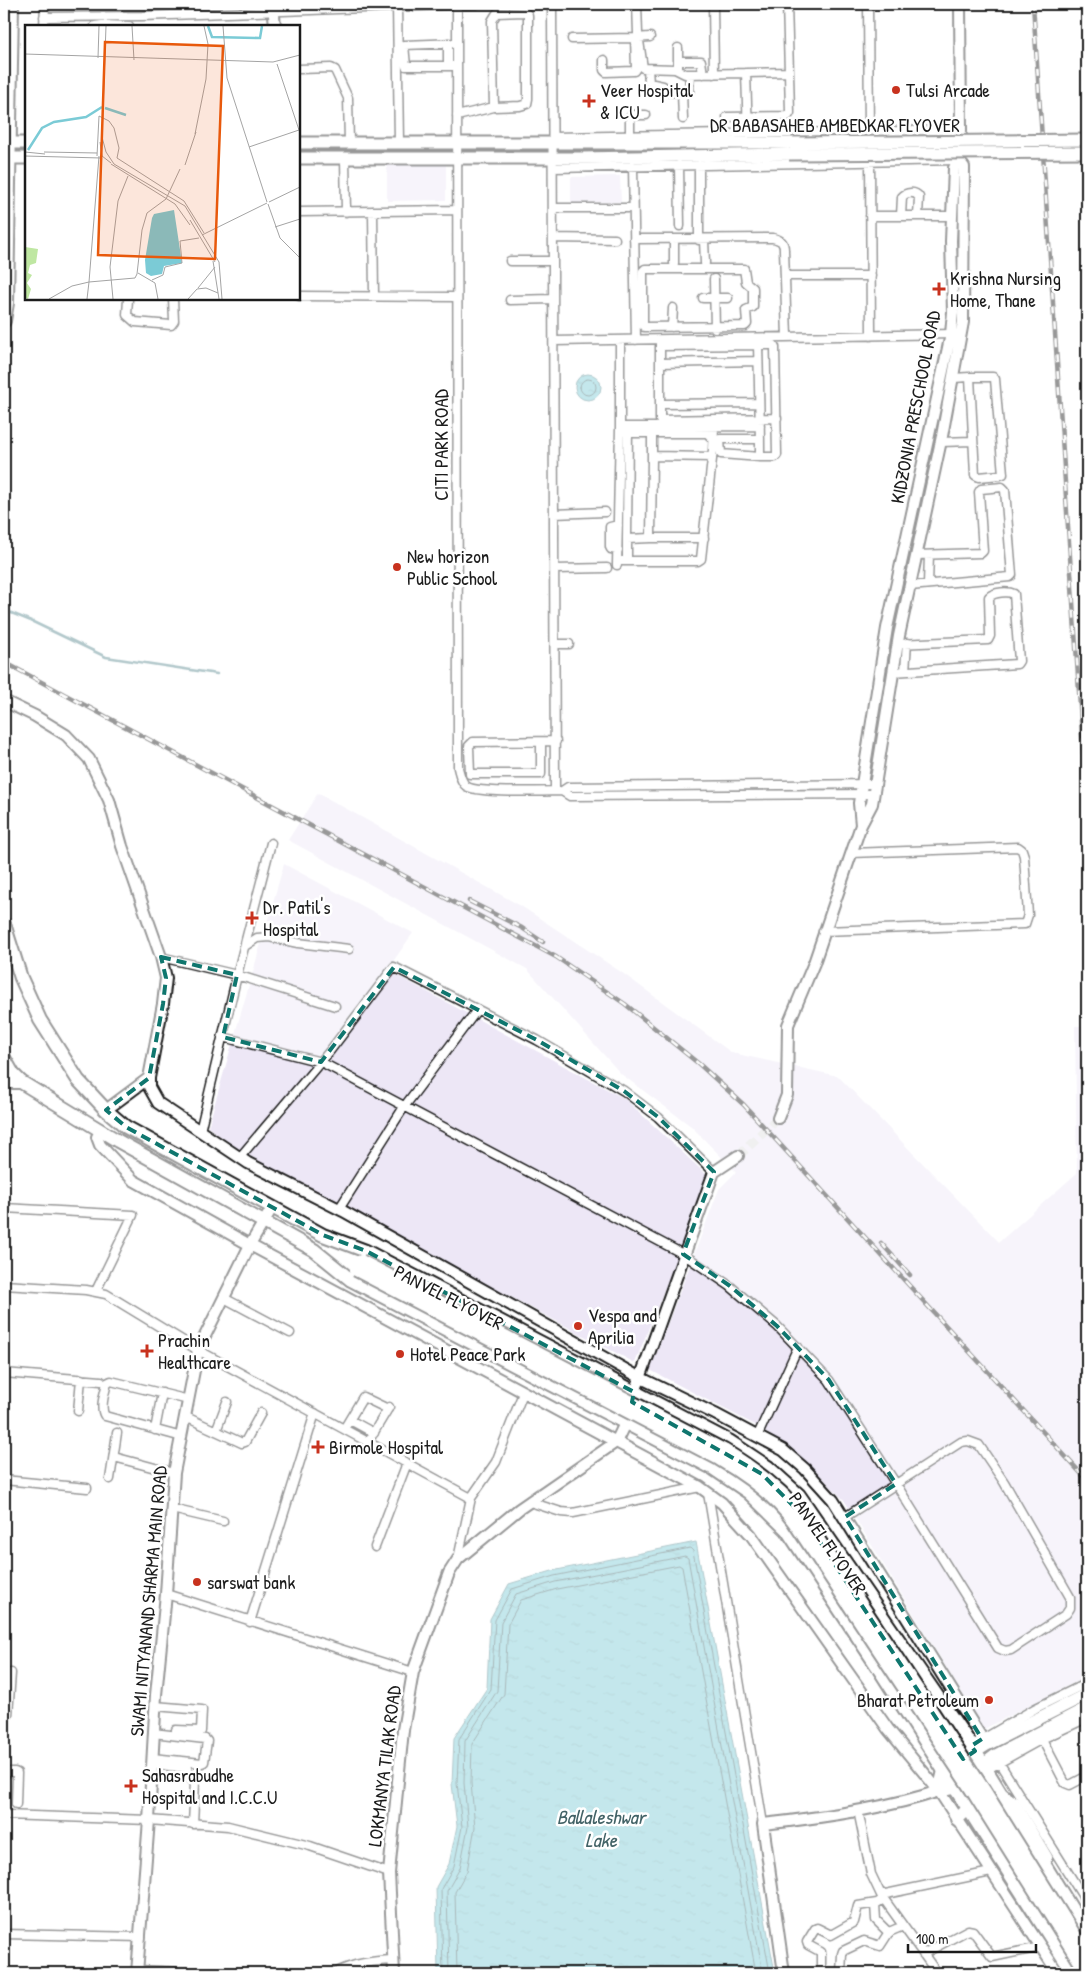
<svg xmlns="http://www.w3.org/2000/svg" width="1091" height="1977" viewBox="0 0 1091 1977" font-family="'Patrick Hand',sans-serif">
<defs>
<pattern id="water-ripples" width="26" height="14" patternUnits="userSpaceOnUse" patternTransform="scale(1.25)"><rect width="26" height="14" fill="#7bcbd6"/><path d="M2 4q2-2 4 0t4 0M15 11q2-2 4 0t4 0" fill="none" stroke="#6aaeb7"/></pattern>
</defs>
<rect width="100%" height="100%" fill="#fff"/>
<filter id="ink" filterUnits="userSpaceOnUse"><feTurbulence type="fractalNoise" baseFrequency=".02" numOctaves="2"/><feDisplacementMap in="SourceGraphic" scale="10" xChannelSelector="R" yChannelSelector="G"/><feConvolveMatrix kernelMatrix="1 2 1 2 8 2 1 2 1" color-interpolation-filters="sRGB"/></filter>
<g filter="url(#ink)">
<path fill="#ede7f6" d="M446,164v36l-59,1v-36z
M620,176l1,26 -50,1v-26z
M318,793l203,113 100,66 111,81 106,23 161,166 78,-69 -2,-147h12v650l-103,53 -140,-229 -37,-38 -50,-36 -107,-56 69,-181 17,-17 -45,-46 -70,-52 -94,-105 -239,-129z
M284,864l129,69 -26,37 238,129 84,78 -74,186 -384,-204 -43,-32z"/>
<path fill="url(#water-ripples)" stroke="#55858c" d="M575 387a13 13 0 1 1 26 0a13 13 0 1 1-26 0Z
M696,1542l79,431h-337l-2,-86 13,-23 8,-38 -5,-42 2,-46 33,-50 3,-69 19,-35 43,-13z"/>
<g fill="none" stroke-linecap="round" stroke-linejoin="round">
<path stroke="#426266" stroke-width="1" d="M580 387a8 8 0 1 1 16 0a8 8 0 1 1-16 0Z
M443,1973l-2,-84 13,-23 8,-39 -5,-44 2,-44 32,-50 4,-69 17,-31 42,-13 136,-28 3,3 77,422
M449,1973l-2,-82 13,-23 8,-41 -4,-44 1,-42 32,-50 4,-69 15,-28 39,-12 130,-26 3,2 75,415
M457,1973l-2,-81 12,-21 8,-44 -4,-44 1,-39 32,-50 4,-70 13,-24 36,-11 122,-24 3,2 74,406"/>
<path stroke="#55858c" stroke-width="2.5" d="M4,610l27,11 75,36 111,17"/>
<path stroke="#ddd" stroke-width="8" stroke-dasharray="8 4" stroke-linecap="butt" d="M357,1971v2"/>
<path stroke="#ddd" stroke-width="10" stroke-dasharray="10 5" stroke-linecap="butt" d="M738,1156l40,-38"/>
<defs>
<path id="minor" d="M397,4l2,139
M457,4l1,764c2,7 3,14 8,18 10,8 80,5 96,5l8,5 304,-2
M552,4l3,787
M637,4l1,30 5,34 32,1 10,5 61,-1 2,61
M713,4l1,70
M868,4l1,132
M44,17l98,-1 335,-12
M44,26l1,-22
M95,26l7,-1 27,1
M572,39l63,-1
M448,43v23
M678,48v18
M604,60v10l2,2 28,-1 2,-3 -1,-30 15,-1
M678,61h23l2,13
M457,66h-51l-2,-21 53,-2
M299,69l32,-1 4,2 13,28 1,45
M648,69l1,14 14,3 6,6h20l1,-18
M746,73l43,-1 -2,-68
M682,92l1,27
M457,116l37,-9 26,-1 7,-2 1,-5v-84l-3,-3 -28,1 -5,8 2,86
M727,117l61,-1 2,-3 -1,-41
M630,135v-17l2,-3h14
M553,137l408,-7
M345,158l1,54
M870,158l1,178
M679,165l1,61
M699,165v75
M633,166l3,174
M553,168l405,-8
M553,208h80
M373,211l1,85
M299,212l158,-2
M870,216h82
M901,216l1,-19c4,-5 13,-6 17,0l-1,19
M553,238l62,1
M634,239l139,-1c8,2 11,4 11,12l3,87
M674,240v23
M704,240l1,23
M510,261h43
M645,269h99l2,13 7,6v19l-7,3 1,14 -2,2 -101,1 -1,-2v-54z
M785,276h86
M714,279l1,50
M299,296l158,1
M703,298h25
M128,299l-1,16 8,7 36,3 3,-4 -1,-22
M510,300l43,-1
M672,327l1,-19
M554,341l400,-7
M660,341v79l117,-2
M660,346l98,-1h16l1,2 2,108 -2,2h-15c0,-37 -1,-75 -2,-112v-7
M660,363l98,-2
M970,377h23l2,2 8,95 -3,1 -21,2 -4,-2z
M953,378l17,-1
M660,404l99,-1
M620,427l140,-1
M627,433h80l6,6
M652,433v23
M760,439h-40l1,15 39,3
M941,442l31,-1
M554,514l51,-2
M704,538h-53l1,-82 60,1
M627,539l1,-112
M618,550l-7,-1 -1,-2v-20l8,-2
M617,561h81l3,-2 12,-109 1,-23
M627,561v-22l24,-1
M617,565l3,-138v-87
M555,569l52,-1
M928,584l1,-29
M910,586l100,-9 2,-2 -7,-85 -3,-3 -21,2 -2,3 4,59 -2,2 -65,2
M555,644h14
M905,671l2,-28
M893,672l124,-8 2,-3 -5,-67c-6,-3 -20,-2 -25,3l1,39 -2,4 -90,4
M541,742v32h-71l-1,-28 4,-4 83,-1
M562,791l6,-4 308,-3
M823,931l202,-7 3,-9 -4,-59 -2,-6 -4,-3 -167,6
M245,946l12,-8 12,-1 29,6 51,6
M161,957l76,18 98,31
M223,1037l98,25 362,192 47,32 47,40 52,54 67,104 102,164 7,3 6,-1 55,-36 4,-6v-11l-66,-115 -25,-37 -11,-4 -7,1 -116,75
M200,1131l40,-168 31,-120
M240,1157l89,-105 65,-85 143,73 87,51 34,26 56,55
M4,1208l129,7 -37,76
M339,1209l65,-102 73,-97
M4,1285l82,5 20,4 92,56 273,148
M224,1298l66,35
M4,1373l97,8
M78,1411l3,-32
M186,1417l56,26 3,-1 16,-29
M350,1420l24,13
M344,1429l19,-32 25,12
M155,1430l7,-37
M216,1431l11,-29
M182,1437l-77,-21c-6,-8 0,-24 2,-33l4,-2 78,19
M757,1437l41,-90
M368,1442l21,-35
M114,1457l60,16
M110,1479l7,-46
M4,1480l83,8
M708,1493l55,331
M530,1502l31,10 12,1 127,-26
M172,1509l51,12
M375,1547l32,-84
M458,1559l13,-61 25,-36 27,-69
M166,1594l247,78
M250,1622l65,-209
M155,1706l47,4 -1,21 -25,-1
M4,1715h4l3,-42
M1042,1739l23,44 5,2 17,-9
M971,1746l65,-38 51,-25
M995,1756l92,147
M152,1758l50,5 2,-1 3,-21 -2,-2 -52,-6
M152,1764l35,4v8l8,6 -2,42
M986,1770l56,-31 45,-21
M4,1772h11l2,1 -1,31
M858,1810l13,64 10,21 56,78
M4,1815l145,5 79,6 82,20 79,27
M881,1895l110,-23
M875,1904l1,16 13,13
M4,1934l137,3
M923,1954l45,-24 5,1 19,26 49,-10
M137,1970l70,3
M335,1973c19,-10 38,-12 58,-13
M821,1973v-21l-13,-7 -1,-3 8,-13 2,-1 14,7 23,-13 4,-16 19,-3 7,-4
M841,1973l1,-19 1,-3 21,-10 16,5 9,-14 14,-6"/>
<path id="tertiary" d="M273,4l2,22
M4,701l31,15 31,19 23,24 20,41 13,46 39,111 5,21 -3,26 -14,74v9l9,16 90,60 95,48 296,166 76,37 68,36 22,19 28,31 153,245
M861,825l-2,-22 28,-175 64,-294 2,-22 -2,-71 3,-73 4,-8 3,-30 -1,-126
M106,1110l43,-32
M778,1118l9,-23 1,-70 26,-62 47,-138 11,-21 27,-168 43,-200 21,-114 1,-155 -6,-7
M101,1130l-4,7 3,8 33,35 117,65 450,242 22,16 29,32 137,194 51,62 119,182
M633,1398l81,-226 24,-16
M1003,1794l11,8 33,55
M137,1973l12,-153 7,-125 10,-101 8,-121 24,-123 52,-105 22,-37
M394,1973l-5,-100 14,-143 10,-58 36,-99 9,-14 61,-50 97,-67 12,-25
M784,1973l-21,-149c56,-6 122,-15 176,-33"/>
<path id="secondary" d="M4,143h22
M299,143h492
M4,158h22
M299,158h284l206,-4"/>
<path id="primary" d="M4,1082h17
M1087,1694l-101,51 -42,26 -5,20 14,-3 42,-32 92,-48"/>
<path id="trunk" d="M4,321l3,-18 5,-299
M4,924l17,54 19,42 38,60 28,30 20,17 197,108 43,16 363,190 39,26 31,28 176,256 112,183
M4,1058l9,16 8,8 97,59 196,109 37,30 363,189 34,23 39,38 90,136 196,307
M957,1819l11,-10"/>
</defs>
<use href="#minor" stroke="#1c1c1c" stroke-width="11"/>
<use href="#tertiary" stroke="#1c1c1c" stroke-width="14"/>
<use href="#secondary" stroke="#1c1c1c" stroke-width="15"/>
<use href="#primary" stroke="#1c1c1c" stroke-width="16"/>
<use href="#trunk" stroke="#1c1c1c" stroke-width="16"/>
<use href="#minor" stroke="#fff" stroke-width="8"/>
<use href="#tertiary" stroke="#fff" stroke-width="10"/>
<use href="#secondary" stroke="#fff" stroke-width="11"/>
<use href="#primary" stroke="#fff" stroke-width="12"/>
<use href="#trunk" stroke="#fff" stroke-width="12"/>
<defs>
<path id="rail" d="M1033,4l54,807
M4,662l552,295 69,47 74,60 45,41 343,375
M469,901l53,27 21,14
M881,1243l29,32"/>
</defs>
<use href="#rail" stroke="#1c1c1c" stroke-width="4.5"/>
<use href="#rail" stroke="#fff" stroke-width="2.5" stroke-dasharray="8" stroke-linecap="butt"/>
<defs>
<path id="secondary-bridge" d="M791,143l296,-3
M789,154l298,-2"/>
<path id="trunk-bridge" d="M361,1261l363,189c30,18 57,38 79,66l181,274 103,165
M356,1270l363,189c29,17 55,36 75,63l181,273 112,178"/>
</defs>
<use href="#secondary-bridge" stroke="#1c1c1c" stroke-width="15" stroke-linecap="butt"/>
<use href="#trunk-bridge" stroke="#1c1c1c" stroke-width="16" stroke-linecap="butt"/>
<use href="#secondary-bridge" stroke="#fff" stroke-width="11"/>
<use href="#trunk-bridge" stroke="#fff" stroke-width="12"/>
</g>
</g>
<path d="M0 0H1091V1977H0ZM161,957l76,18 -14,62 98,25 73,-95 143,73 87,51 34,26 56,55 -31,82 47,32 47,40 52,54 67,104 -51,33 137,222 -11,7 4,5 -12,8 -160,-243 -41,-42 -130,-72 2,-10 -268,-141 -43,-16 -197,-108 -20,-17 43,-32 14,-74 3,-26z" fill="#fff" fill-opacity=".55" fill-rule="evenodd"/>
<path fill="none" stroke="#0f766e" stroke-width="4" stroke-dasharray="10 6" stroke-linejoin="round" d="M161,957l76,18 -14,62 98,25 73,-95 143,73 87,51 34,26 56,55 -31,82 47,32 47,40 52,54 67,104 -51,33 137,222 -11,7 4,5 -12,8 -160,-243 -41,-42 -130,-72 2,-10 -268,-141 -43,-16 -197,-108 -20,-17 43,-32 14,-74 3,-26z"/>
<g fill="#c8321e" stroke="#fff" stroke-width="2">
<circle cx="896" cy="90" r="5"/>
<path d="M586.5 93.5h5v5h5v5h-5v5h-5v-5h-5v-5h5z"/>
<path d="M936.5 281.5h5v5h5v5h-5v5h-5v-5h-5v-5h5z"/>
<circle cx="397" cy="567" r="5"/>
<path d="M249.5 910.5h5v5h5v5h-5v5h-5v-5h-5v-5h5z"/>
<circle cx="578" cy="1326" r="5"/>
<path d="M144.5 1343.5h5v5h5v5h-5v5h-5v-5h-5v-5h5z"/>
<circle cx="400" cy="1354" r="5"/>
<path d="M315.5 1439.5h5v5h5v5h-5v5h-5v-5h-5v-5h5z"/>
<circle cx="197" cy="1582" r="5"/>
<circle cx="989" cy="1700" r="5"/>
<path d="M128.5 1778.5h5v5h5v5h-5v5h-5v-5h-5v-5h5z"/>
</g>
<g text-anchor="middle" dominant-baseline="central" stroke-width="5" stroke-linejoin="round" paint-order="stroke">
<g font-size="19" fill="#1c1c1c" stroke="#fff" text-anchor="start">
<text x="600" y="90">Veer Hospital<tspan x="600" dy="22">&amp; ICU</tspan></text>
<text x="906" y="90">Tulsi Arcade</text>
<text x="950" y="278">Krishna Nursing<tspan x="950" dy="22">Home, Thane</tspan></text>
<text x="407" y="556">New horizon<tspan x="407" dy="22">Public School</tspan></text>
<text x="263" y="907">Dr. Patil's<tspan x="263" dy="22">Hospital</tspan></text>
<text x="588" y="1315">Vespa and<tspan x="588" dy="22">Aprilia</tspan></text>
<text x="158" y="1340">Prachin<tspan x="158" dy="22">Healthcare</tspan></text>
<text x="410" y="1354">Hotel Peace Park</text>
<text x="329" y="1447">Birmole Hospital</text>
<text x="207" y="1582">sarswat bank</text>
<text x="979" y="1700" text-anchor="end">Bharat Petroleum</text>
<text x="142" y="1775">Sahasrabudhe<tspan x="142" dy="22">Hospital and I.C.C.U</tspan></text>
</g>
<g font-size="19" fill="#1c1c1c" stroke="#fff">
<text x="835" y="125">DR BABASAHEB AMBEDKAR FLYOVER</text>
<text transform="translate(915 407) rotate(-79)">KIDZONIA PRESCHOOL ROAD</text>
<text transform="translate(441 445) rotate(-90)">CITI PARK ROAD</text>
<text transform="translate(449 1297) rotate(27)">PANVEL FLYOVER</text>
<text transform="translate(828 1543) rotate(55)">PANVEL FLYOVER</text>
<text transform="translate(148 1601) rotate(-85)">SWAMI NITYANAND SHARMA MAIN ROAD</text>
<text transform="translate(384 1766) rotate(-83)">LOKMANYA TILAK ROAD</text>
</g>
<g font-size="20" font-style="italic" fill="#426266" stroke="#fff">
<text x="601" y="1816">Ballaleshwar<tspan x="601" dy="23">Lake</tspan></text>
</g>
</g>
<g transform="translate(25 25)">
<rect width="275" height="275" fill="#fff"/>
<path d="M0,222l13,2 -2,14 -6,2 -2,8 4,2 -5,8 4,6 -3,10 -3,-1z" fill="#bfe7a2"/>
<path d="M149,185l8,53 -18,3 -2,8 -11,2 -5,-3 -1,-13 7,-42 2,-4z" fill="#7bcbd6"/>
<path fill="none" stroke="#7bcbd6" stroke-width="2.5" d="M183,1l4,11 48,1 2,-12M80,83l21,7M3,125l14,-22 12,-6 32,-5 16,-10"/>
<path fill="none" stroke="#a4a4a4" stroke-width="1" d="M81,1l-4,111 4,15 8,12 71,42 34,56 3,37M107,1l2,34M198,1l4,52 40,124M0,29l248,8 27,-7M73,33l1,-32M252,39l23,69M170,109l11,-55 2,-35 -4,-18M75,117l2,14 9,7M224,122l50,-17M0,127l20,2M19,127l53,1M0,131l76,2M72,131l2,-40 10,5 5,7 5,20 -2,10M92,133l67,43 20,32M86,139l64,40 15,21M160,140l11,-33M244,177l31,-15M243,179l12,34 20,20M165,195l25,42M250,202l25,-8M177,210l65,-32M188,236l6,38M113,248l17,10 3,16M127,255l11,-5 2,-8 17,-4 -2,-22 19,-3M173,263l17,-21M24,274l23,-13 17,-4 10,-126M62,274l2,-17 46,-4 2,-4 5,-44 5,-17 19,-14 14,-30M88,274l-3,-32 8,-66 10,-25M163,274l9,-10 9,-1 12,5"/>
<path fill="#e8590c" fill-opacity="0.15" stroke="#e8590c" stroke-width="2.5" d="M80,17l118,4 -8,213 -117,-4z"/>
<rect width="275" height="275" fill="none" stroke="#1c1c1c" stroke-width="2.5"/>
</g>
<rect width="1091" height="1977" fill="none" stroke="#fff" stroke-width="20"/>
<rect x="10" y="10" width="1071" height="1957" fill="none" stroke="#1c1c1c" stroke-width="2" filter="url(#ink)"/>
<path d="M908 1944v8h128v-8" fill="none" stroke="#1c1c1c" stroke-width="2.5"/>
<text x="916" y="1944" font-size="15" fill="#1c1c1c" stroke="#ffffff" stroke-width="4" paint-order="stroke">100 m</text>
</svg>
